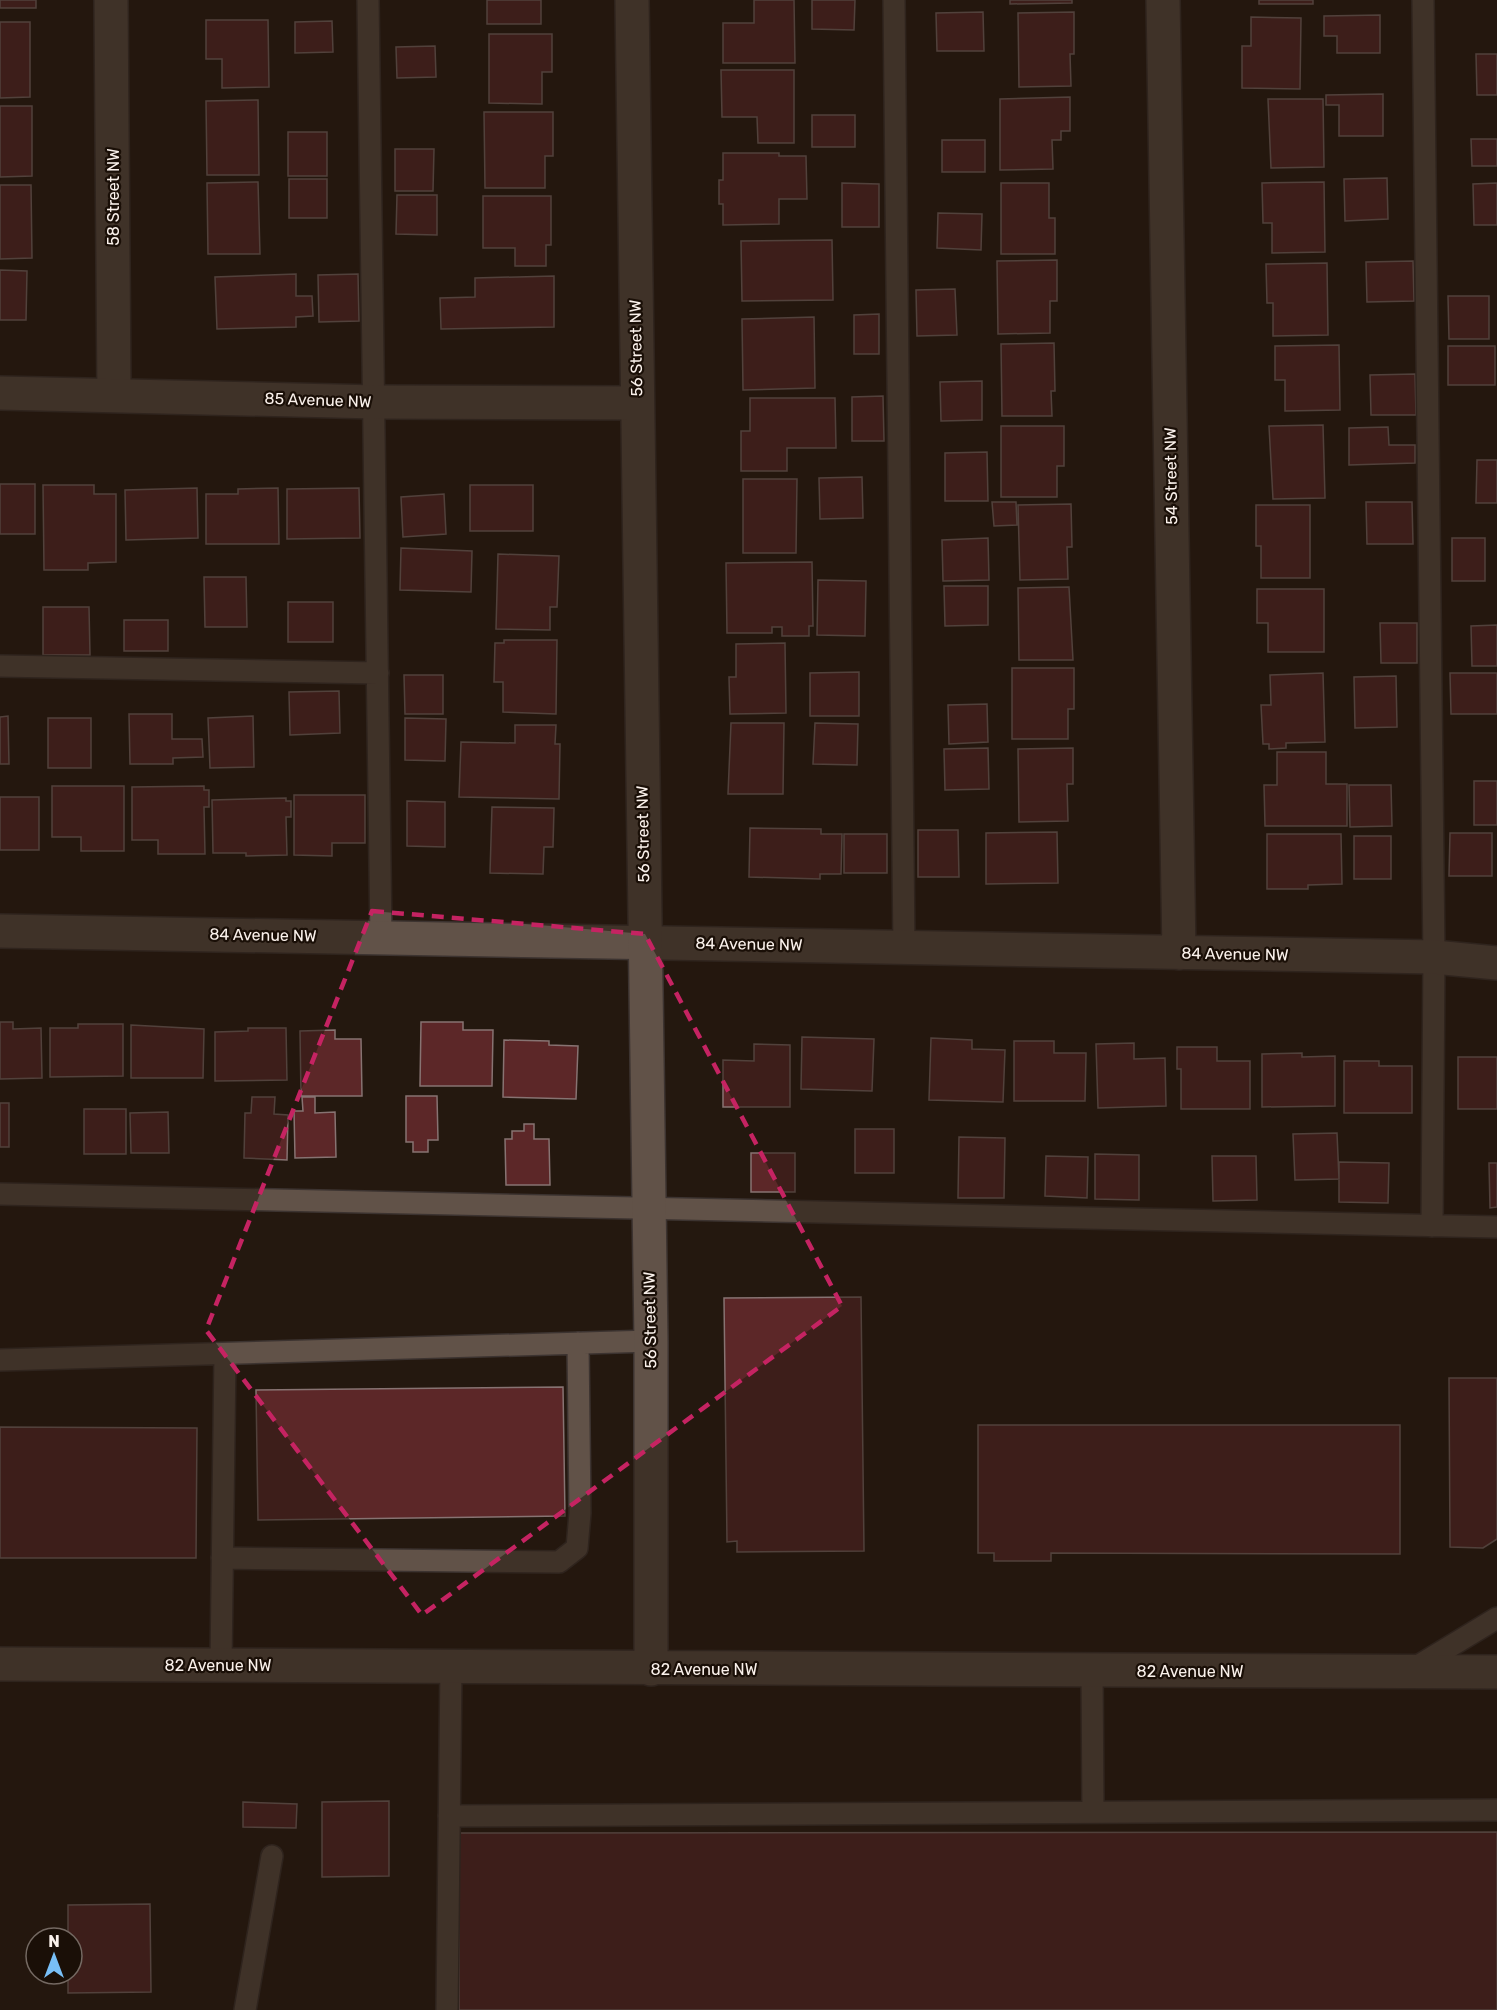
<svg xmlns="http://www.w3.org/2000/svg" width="1497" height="2010" viewBox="0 0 1497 2010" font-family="Rubik,sans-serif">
<rect width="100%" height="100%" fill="#24180f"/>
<path fill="#5c2728" stroke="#877372" stroke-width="1.5" d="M0,0h36v8h-36z
M487,0h54v24h-54z
M754,0h40l1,63h-72v-40h31z
M812,0h43l-1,30 -42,-1z
M1010,0h62v3l-62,1z
M1259,0h54v4h-54z
M983,12l1,39h-47l-1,-38z
M1074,12v42h-4l1,32 -52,1 -1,-74z
M1380,15v38h-43v-17h-13v-20z
M1251,17l50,1 -1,71 -58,-1v-42h9z
M206,20h62l1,67 -47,1v-29h-16z
M332,21l1,31 -38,1v-31z
M0,22h30v75l-30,1z
M489,34h63v38h-10v32l-53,-1z
M435,46l1,31 -39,1 -1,-31z
M1476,54h21v41h-20z
M721,70h73v73h-36l-1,-26h-35z
M1383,94v42h-44v-31h-13v-10z
M1070,97v34h-9v9h-9l1,29 -53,1v-71z
M1268,99h55l1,68 -53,1z
M258,100l1,75h-52l-1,-74z
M0,106h32v70l-32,1z
M484,112h69v44h-8v32h-60z
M812,115h43v32h-43z
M288,132h39v44h-39z
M1471,139h26v27h-25z
M942,140h43v32h-43z
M395,149h39l-1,42h-38z
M723,153h56v3h27l1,43h-28v25l-56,1v-21h-4v-24h4z
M1387,178l1,41 -43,2 -1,-42z
M289,179h38v39h-38z
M258,182l2,72h-52l-1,-71z
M1324,182l1,70 -53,1v-30h-9l-1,-40z
M842,183l37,1v43h-37z
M1001,183h48v35h6v36h-54z
M1497,183v42h-23l-1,-41z
M0,185h31l1,73 -32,1z
M397,195h40v40l-41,-1z
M483,196h68v49h-5v21h-31v-18h-32z
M938,213l44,1 -1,36 -44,-2z
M832,240l1,60 -91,1 -1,-60z
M1057,260v41h-7v32l-52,1 -1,-73z
M1413,261l1,40 -47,1 -1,-40z
M1327,263l1,72 -55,1v-33h-6l-1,-39z
M0,270l27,1 -1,49h-26z
M296,274v22h16l1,20 -17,1v10l-79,2 -2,-52z
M358,274l1,47 -40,1 -1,-47z
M554,276v51l-113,2 -1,-31 35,-1v-19z
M955,289l2,46 -40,1 -1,-46z
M1448,296h41v43h-40z
M879,314v40h-25v-39z
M814,317l1,71 -72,2 -1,-71z
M1054,343l1,48h-4l1,25h-50l-1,-72z
M1339,345l1,65 -55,1v-31h-10v-34z
M1448,346h47v39h-47z
M1415,374l1,41h-45l-1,-40z
M982,381v39l-41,1 -1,-39z
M883,396l1,45h-32v-44z
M750,398h85l1,50h-49v23h-46v-40h9z
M1323,425l2,73 -52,1 -4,-73z
M1001,426h63v40h-7v31h-56z
M1388,427l1,18h26v18l-66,2v-37z
M987,452l1,49h-43v-48z
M1477,460h20v43h-21z
M862,477l1,41 -43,1 -1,-41z
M743,479h54l-1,74h-53z
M0,484h35v50h-35z
M43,485h51v9h22v68l-28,1v7h-44z
M470,485h63v46h-63z
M197,488l1,50 -72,2 -1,-50z
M278,488l1,56h-73v-50h32v-5z
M359,488l1,50 -73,1v-50z
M444,494l2,40 -43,3 -2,-40z
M992,502h24l1,23 -23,1z
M1366,502h46l1,42h-46z
M1071,504l1,43h-5l1,32 -48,1 -2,-75z
M1256,505h54v73h-49v-32h-5z
M988,538l1,42 -46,1 -1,-41z
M1452,538h33v43h-33z
M401,548l71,3 -1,41 -71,-2z
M498,554l61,2 -2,51h-7v23l-54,-1z
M812,562l1,64h-4v10h-27v-9h-10v6h-45l-1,-70z
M204,577h42l1,50h-42z
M818,580l48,1 -1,55 -48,-1z
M944,586h44v39l-43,1z
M1069,587l4,73h-54l-1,-72z
M1257,589h67v63h-56v-29h-11z
M288,602h45v40h-45z
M43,607h46l1,48h-47z
M124,620h44v31h-44z
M1380,623h37v40h-36z
M1497,625v41h-25l-1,-40z
M504,640h53l-1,74 -53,-2v-30h-9l1,-39h9z
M785,643l1,70 -56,1 -1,-37h7v-33z
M1012,668h62v41h-6v30h-56z
M859,672v44h-49v-43z
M1323,673l2,69 -39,1v5l-17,1v-5h-6l-2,-39h10l-1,-30z
M1450,673h47v41h-46z
M404,675h39v39h-38z
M1396,676l1,51 -42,1 -1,-51z
M339,691l1,42 -50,2 -1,-43z
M987,704l1,38 -39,2 -1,-39z
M129,714h43v25h30l1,18 -30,1v6h-43z
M8,716l1,48h-9v-47z
M253,716l1,51 -44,1 -2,-50z
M48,718h43v50h-43z
M405,718l41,1 -1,42 -40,-1z
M731,723h53l-1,71h-55z
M815,723l43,1 -1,41 -44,-1z
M515,725h41l-1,19h5l-1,55 -100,-2 2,-55 54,1z
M988,748l1,41 -44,1 -1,-41z
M1073,748v36h-6l1,37 -49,1 -1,-73z
M1277,752h49v32h21v42h-82l-1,-41h13z
M1474,781h23v44h-23z
M1349,785h42l1,41 -42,1z
M52,786h72v65h-43v-14h-29z
M204,786v4h5v17h-5l1,47h-47v-14h-26v-53z
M294,795h71v48h-33v13l-38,-1z
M0,797h39v53h-39z
M286,798v3h5v16h-5l1,38 -41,1v-3h-33l-1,-53z
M407,801l38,1v45l-38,-1z
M492,807l62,1 -1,39h-9l-1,27 -53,-1z
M750,828l71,1v5h21l-1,40h-21v5l-71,-2z
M918,830h40l1,47h-41z
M1057,832l1,51 -72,1v-51z
M1450,833h42v43h-43z
M844,834h43v39h-43z
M1267,834h74l1,50 -34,1v4h-41z
M1354,836h37v43h-37z
M0,1022h13v7l28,-1 1,50 -42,1z
M421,1022h42v8h30l-1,56h-72z
M78,1024h45v52l-73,1v-49h28z
M131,1025l73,4 -1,49h-72z
M248,1028h38l1,52 -72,1v-49l33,-1z
M335,1030v9h26l1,57h-61l-1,-65z
M802,1037l72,2 -2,52 -71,-2z
M931,1038l41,2v9l33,1 -2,52 -74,-2z
M504,1040l45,1v4l29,1 -2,53 -73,-2z
M1014,1041h40v12h32l-1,48h-71z
M1134,1043v16l31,-1 1,48 -68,2 -2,-64z
M754,1044l36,1v62h-67v-47l31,1z
M1177,1047h40v14h33v48h-69v-40h-4z
M1302,1053v4l33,-1v50l-73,1v-53z
M1458,1057h39v52h-39z
M1344,1061h35v5h33v47h-68z
M406,1096h31l1,44h-10v12h-15v-10h-7z
M252,1097h23l-1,17 14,1 -1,45 -43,-2 1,-45h6z
M302,1097h13v16l20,-1 1,45 -41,1 -1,-47h9z
M0,1103h9v44h-9z
M84,1109h42v45h-42z
M168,1112l1,41h-38l-1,-40z
M524,1124h10v15h15l1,46h-44l-1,-46h7v-8h12z
M855,1129h39v44h-39z
M1337,1133l2,46 -44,1 -2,-46z
M959,1137l46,1 -1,60h-46z
M751,1153h44v39h-44z
M1095,1154l44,1v45l-44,-1z
M1046,1156l42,1 -1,41 -42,-2z
M1212,1156h44l1,44 -44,1z
M1339,1162l50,1 -1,40 -49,-1z
M1489,1163h8v44l-7,1z
M861,1297l3,254 -127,1v-11l-10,1 -3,-244z
M1449,1378h48v161l-14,9 -33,-1z
M563,1387l2,129 -307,4 -2,-130z
M978,1425h422v129l-349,-1v8h-57v-8h-16z
M0,1427l197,1 -1,130h-196z
M389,1801v75l-67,1v-75z
M243,1802l54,2 -1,24 -53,-1z
M1497,1832v178h-1038v-177z
M150,1904l1,88 -83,1v-19h4v-36h-4v-33z"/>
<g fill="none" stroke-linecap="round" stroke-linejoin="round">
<defs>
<path id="service" d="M368,0l13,938
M894,0l10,948
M1423,0l11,957 -2,269
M0,666l378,7
M0,1194l1497,33
M0,1360l651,-19
M222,1558l337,4 18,-14 3,-35 -2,-170
M221,1665l4,-311
M1413,1669l84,-51
M1092,1671l1,141
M449,1816l1048,-6
M245,2010l27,-154
M447,2010l4,-343"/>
<path id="minor" d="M111,0l3,394
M1163,0l16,953
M0,931l1434,26 63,6"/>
<path id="tertiary" d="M632,0l19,1341v328
M0,393l376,9 260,1
M0,1664l1497,8"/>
</defs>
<use href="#service" stroke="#3c3330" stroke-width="24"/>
<use href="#minor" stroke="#3c3330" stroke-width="36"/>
<use href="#tertiary" stroke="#3c3330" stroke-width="36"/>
<use href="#service" stroke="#615248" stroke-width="21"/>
<use href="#minor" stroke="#615248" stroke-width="33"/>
<use href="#tertiary" stroke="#615248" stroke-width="33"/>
</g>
<path d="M0 0H1497V2010H0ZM372,911l273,23 197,372 -420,309 -216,-285z" fill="#24180f" fill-opacity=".55" fill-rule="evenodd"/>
<path fill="none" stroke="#c52362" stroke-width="4.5" stroke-dasharray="12 8" stroke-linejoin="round" d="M372,911l273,23 197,372 -420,309 -216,-285z"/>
<g text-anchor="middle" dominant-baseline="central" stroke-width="4.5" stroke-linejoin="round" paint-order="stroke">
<g font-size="16" fill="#faf1eb" stroke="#1a0f07">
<text transform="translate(113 197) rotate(-90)">58 Street NW</text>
<text transform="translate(636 348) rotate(-91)">56 Street NW</text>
<text transform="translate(318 400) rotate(2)">85 Avenue NW</text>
<text transform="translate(1171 476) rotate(-91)">54 Street NW</text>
<text transform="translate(643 834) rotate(-91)">56 Street NW</text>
<text transform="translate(263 935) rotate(1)">84 Avenue NW</text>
<text transform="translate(749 944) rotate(1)">84 Avenue NW</text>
<text transform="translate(1235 954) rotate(1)">84 Avenue NW</text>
<text transform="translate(650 1320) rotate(-91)">56 Street NW</text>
<text x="218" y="1665">82 Avenue NW</text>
<text x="704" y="1669">82 Avenue NW</text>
<text x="1190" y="1671">82 Avenue NW</text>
</g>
</g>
<g transform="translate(54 1956)"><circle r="28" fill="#1a0f07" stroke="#746962" stroke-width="1.5"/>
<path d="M0-4.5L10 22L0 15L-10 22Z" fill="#78bff7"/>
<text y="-9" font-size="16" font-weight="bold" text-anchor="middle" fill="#faf1eb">N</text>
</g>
</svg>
